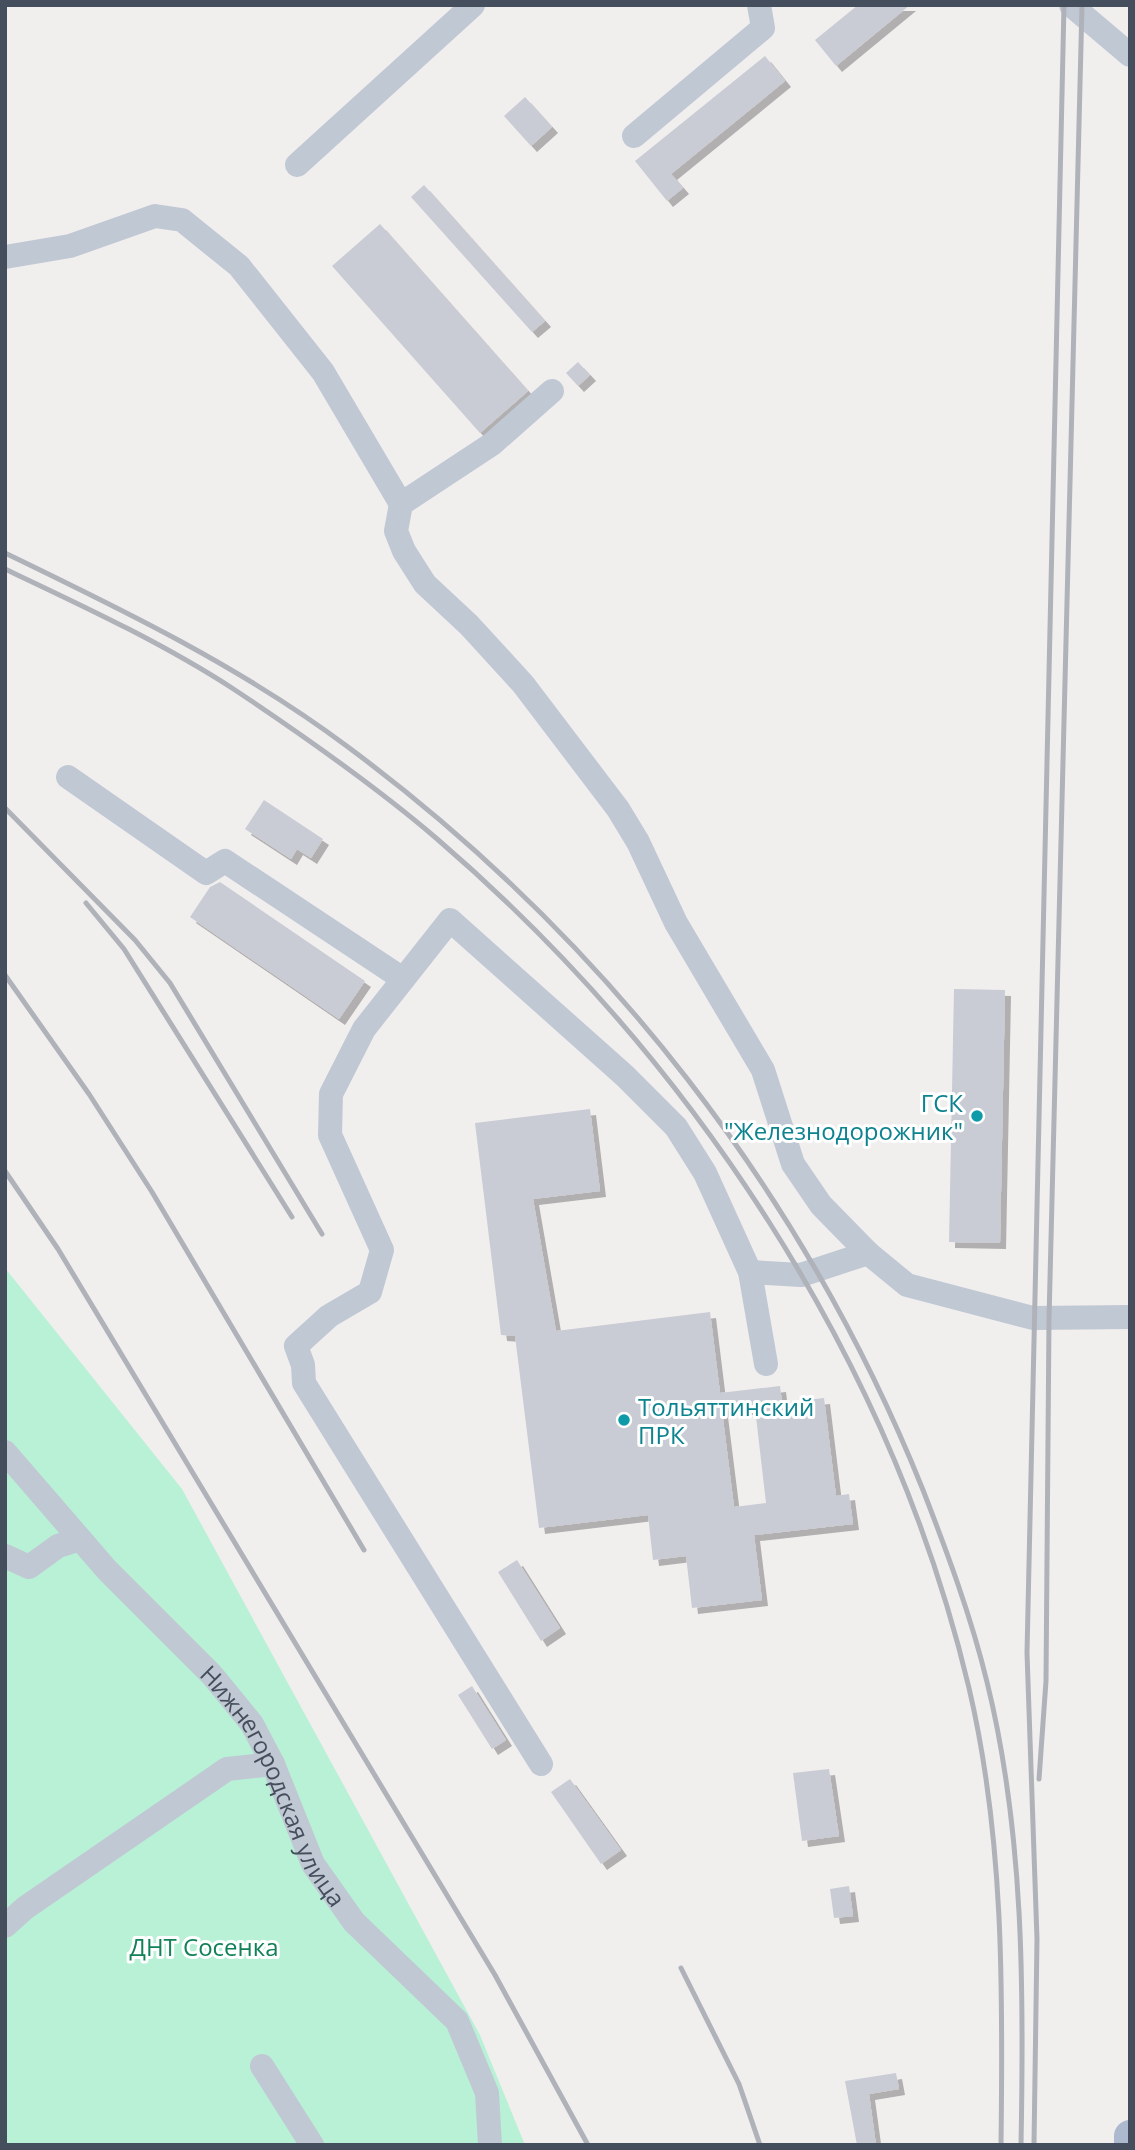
<svg xmlns="http://www.w3.org/2000/svg" width="1135" height="2150" viewBox="0 0 1135 2150" font-family="'Open Sans',sans-serif">
<defs>
<filter id="shadow"><feDropShadow dx="6" dy="6" stdDeviation="0" flood-color="#0004"/></filter>
</defs>
<rect width="100%" height="100%" fill="#f1eeee"/>
<path fill="#b9f1d6" d="M5,1268l177,221 298,546 45,110h-520z"/>
<path fill="#c9ccd4" fill-rule="evenodd" filter="url(#shadow)" d="M858,5h52l-74,61 -21,-26z
M765,56l20,25 -114,93 12,14 -16,13 -32,-40z
M525,97l27,30 -21,19 -27,-30z
M424,185l121,136 -13,11 -121,-135z
M380,224l148,167 -48,42 -148,-167z
M578,362l12,13 -12,11 -12,-13z
M264,800l59,39 -12,19 -14,-9 -6,10 -46,-30z
M220,882l145,99 -26,38 -149,-102 20,-30z
M954,989l51,1 -5,253 -51,-1z
M590,1109l10,82 -67,8 23,132 154,-19 10,81 60,-7 2,17 42,-5 12,98 13,-2 4,30 -99,11 8,65 -70,8 -6,-52 -33,4 -5,-45 -109,13 -24,-192 -14,-1 -26,-212zM755,1408l11,95 -32,4 -12,-96z
M517,1560l43,68 -19,13 -43,-69z
M472,1686l34,54 -14,9 -34,-54z
M829,1769l10,67 -37,5 -9,-68z
M570,1779l51,71 -20,14 -50,-72z
M849,1886l4,30 -19,2 -4,-29z
M896,2073l3,16 -30,5 7,51h-19l-12,-64z"/>
<g fill="none" stroke-linecap="round" stroke-linejoin="round">
<g stroke="#c0c8d4" stroke-width="24">
<path d="M1071,5l59,50"/>
<path d="M634,136l129,-108 -4,-23"/>
<path d="M297,165l176,-160"/>
<path d="M5,257l65,-11 85,-30 27,4 57,46 84,106 78,132"/>
<path d="M552,391l-60,53 -91,60 -5,27 8,20 21,33 44,41 54,59 95,125 20,33 38,81 87,147 30,94 28,41 47,48 39,32 126,33 97,-1"/>
<path d="M68,777l138,96 19,-12 178,118"/>
<path d="M750,1272l51,3 67,-22"/>
<path id="s1" d="M5,1452l102,118 105,105 40,49 21,40 40,100 41,58 103,99 30,72 3,52"/>
<path d="M5,1556l24,11 29,-21 22,-7"/>
<path d="M541,1764l-237,-381 -1,-18 -7,-19 33,-30 41,-24 12,-42 -52,-115 1,-41 33,-65 86,-109 175,156 51,51 29,46 45,99 16,92"/>
<path d="M5,1926l20,-18 202,-139 46,-5"/>
<path d="M262,2066l50,79"/>
</g>
<path stroke="#acb9cf" stroke-width="32" d="M1130,2145v-9"/>
<path stroke="#b0b2b9" stroke-width="5" d="M5,553c118,57 238,115 343,194 256,190 456,446 575,743 24,62 48,126 64,192 37,150 37,309 34,463
M5,569c78,37 158,74 230,121 69,46 138,94 201,148 255,219 455,521 533,850 35,149 34,304 32,457
M5,808l130,132 35,43 152,251
M86,903l38,46 168,268
M5,975l84,119 63,98 212,358
M5,1171l53,78 437,726 93,170
M1039,1779l7,-98 3,-362 33,-1314
M681,1968l58,116 21,61
M1034,2145l3,-206 -10,-286 37,-1648"/>
</g>
<g fill="#0f9aa8" stroke="#fff" stroke-width="2.5">
<circle cx="977" cy="1116" r="7"/>
<circle cx="624" cy="1420" r="7"/>
</g>
<g text-anchor="middle" dominant-baseline="central" stroke-width="6" stroke-linejoin="round" paint-order="stroke">
<g font-size="24" fill="#0d838f" stroke="#fff" text-anchor="end">
<text x="963" y="1102">ГСК<tspan x="963" dy="28">"Железнодорожник"</tspan></text>
<text x="638" y="1406" text-anchor="start">Тольяттинский<tspan x="638" dy="28">ПРК</tspan></text>
</g>
<g font-size="24" fill="#454e5c" stroke="#fff">
<text stroke="none"><textPath href="#s1" startOffset="432">Нижнегородская улица</textPath></text>
</g>
<g font-size="24" fill="#118257" stroke="#fff">
<text x="204" y="1946">ДНТ Сосенка</text>
</g>
</g>
<rect width="1135" height="2150" fill="none" stroke="#454e5c" stroke-width="14"/>
</svg>
